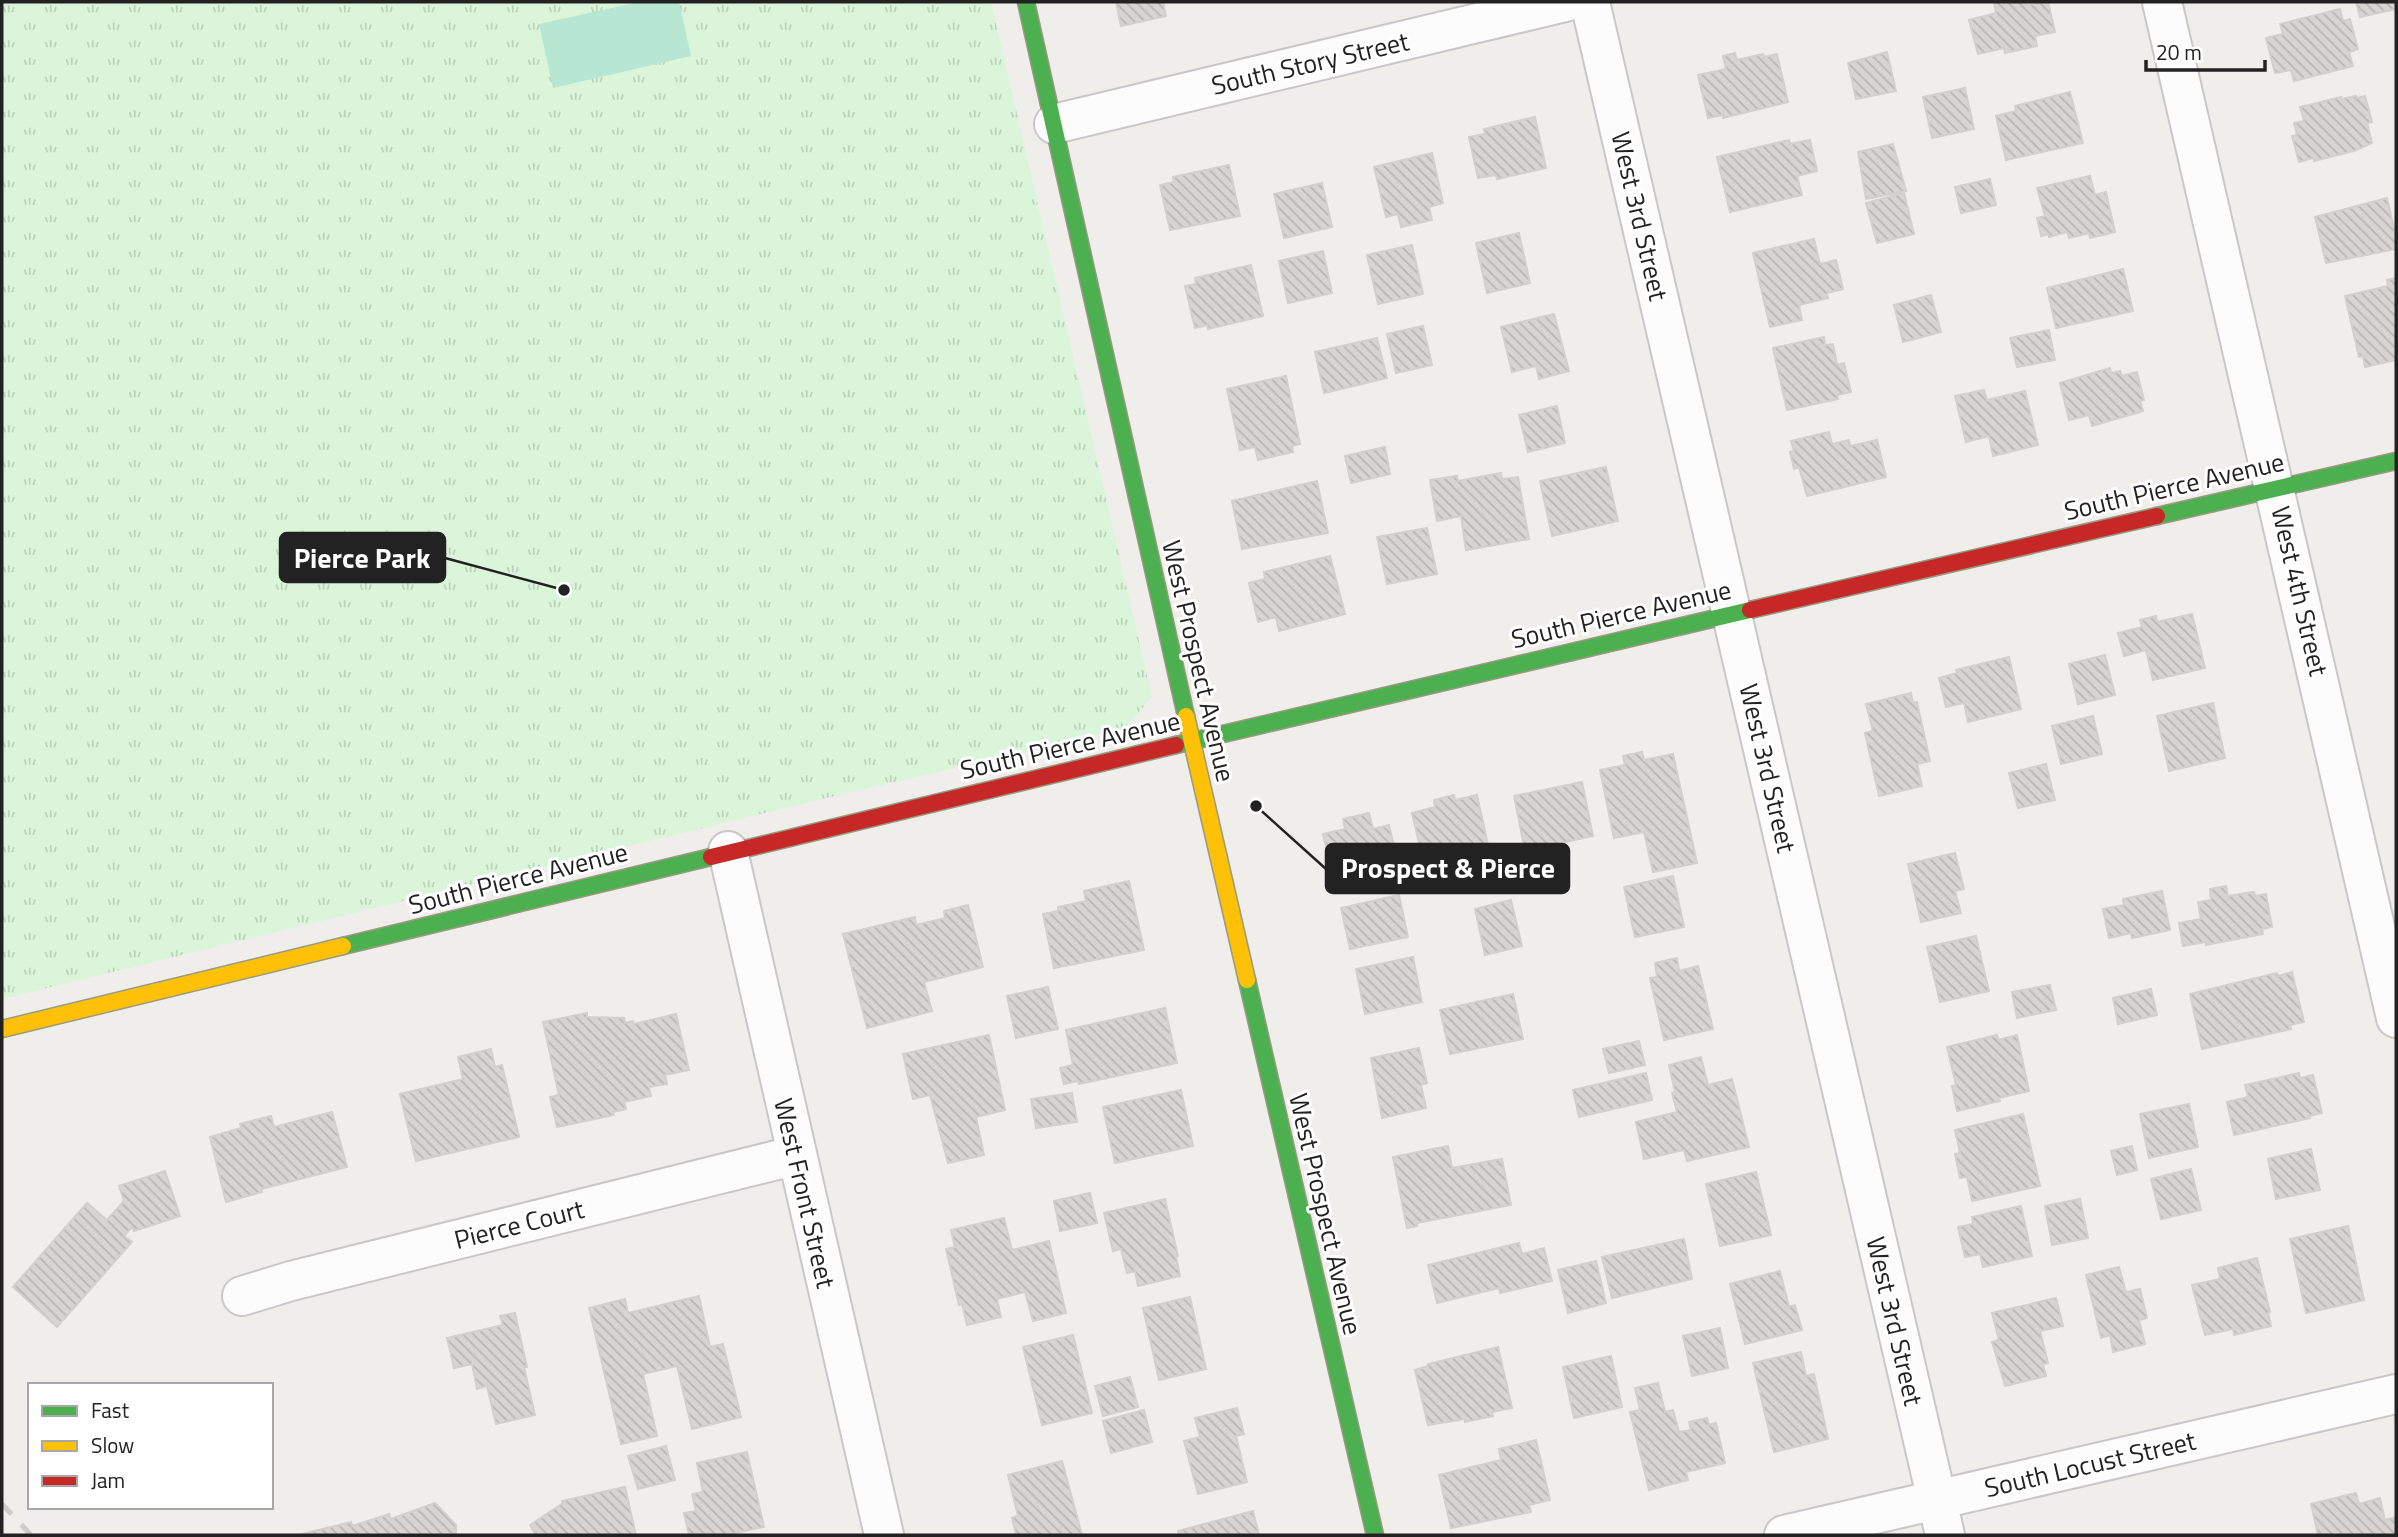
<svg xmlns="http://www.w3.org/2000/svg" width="2398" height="1537" viewBox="0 0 2398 1537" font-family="'Titillium Web',sans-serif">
<defs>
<pattern id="park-tufts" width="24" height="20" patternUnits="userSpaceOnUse" patternTransform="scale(1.75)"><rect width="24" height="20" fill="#daf5da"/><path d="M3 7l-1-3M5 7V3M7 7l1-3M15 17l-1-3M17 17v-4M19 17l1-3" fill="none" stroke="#bbd2bb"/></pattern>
<pattern id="building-back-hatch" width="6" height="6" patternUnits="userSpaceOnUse" patternTransform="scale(1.75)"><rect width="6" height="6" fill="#d7d4d2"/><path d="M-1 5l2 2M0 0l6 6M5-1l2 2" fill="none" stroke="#b8b6b4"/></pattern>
</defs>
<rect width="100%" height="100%" fill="#f0eeeb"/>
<path fill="url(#park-tufts)" d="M2,2h989l161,695 -27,31 -307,72 -816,199z"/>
<path fill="#b7e6d2" d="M639,2h40l12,54 -138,32 -14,-64z"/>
<path fill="url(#building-back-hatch)" stroke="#d3d0cc" stroke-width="2" d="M1116,2h47l3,14 -45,10z
M1994,2h31l1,3 22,-3 7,30 -20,4 2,10 -32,7 -1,-5 -26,6 -9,-34 27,-7z
M2356,2h40v7l-36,8z
M2340,9l3,12 7,-2 8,30 -9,3 4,14 -59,15 -3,-11 -16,3 -9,-35 17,-4 -3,-10z
M1887,52l9,39 -40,8 -8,-36z
M1735,53l2,7 26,-6 1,3 13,-3 11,48 -65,16v-3l-15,3 -10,-43 28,-6 -3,-13z
M1965,88l9,41 -42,9 -9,-41z
M2070,92l13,51 -77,17 -10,-44 20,-5 -1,-5z
M2356,96l1,2 8,-2 7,26 -5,1 5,20 -18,8 -40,10 -1,-3 -14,4 -7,-26 5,-1 -3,-12 10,-2 -4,-14 41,-10v2z
M1535,117l11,51 -49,11 -1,-4 -18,3 -9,-41 16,-3 -1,-5z
M1789,140l1,4 20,-4 7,31 -20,5 5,19 -72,17 -13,-55z
M1893,144l13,47 -40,8 -8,-47z
M1432,153l11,50 -14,4 3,13 -31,7 -3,-13 -12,3 -12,-50z
M1229,165l11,51 -70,14 -10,-45 14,-3 -1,-5z
M2090,176l5,19 11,-3 9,40 -25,6 -1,-5 -20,5 -2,-6 -18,5v-3l-8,2 -4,-18 8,-2 -8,-28z
M1990,179l6,26 -35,8 -6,-26z
M1322,183l10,44 -48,11 -10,-44z
M1904,193l10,41 -37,9 -11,-40z
M2387,198l9,39v12l-70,14 -11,-46z
M1519,233l11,50 -43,10 -11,-50z
M1814,239l6,25 16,-4 7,29 -16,4 1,5 -29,7 3,15 -32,7 -17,-74z
M1412,245l11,49 -45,10 -11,-49z
M1323,251l9,42 -44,10 -9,-42z
M1251,265l12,51 -55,13 -1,-4 -12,3 -10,-42 11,-2 -1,-6z
M2123,269l10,42 -77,17 -9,-40z
M2396,278v82l-31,7 -2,-11 -4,1 -14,-61 43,-10 -1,-6z
M1931,295l10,37 -38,10 -9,-37z
M1554,314l15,57 -30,8 -3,-13 -24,6 -11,-45z
M1423,326l9,39 -36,8 -9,-39z
M2049,330l6,30 -38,7 -7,-29z
M1824,337l1,8 8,-1 4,21 7,-2 7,29 -14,3 1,4 -51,11 -14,-62z
M1377,338l10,40 -63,15 -9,-41z
M2110,368l1,5 9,-2 2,5 15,-4 7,28 -4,1 3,10 -51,15 -3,-11 -20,5 -9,-37z
M1286,376l14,68 -8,2 1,6 -35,8 -3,-13 -15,3 -13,-61z
M1984,390l3,10 38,-9 13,54 -45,11 -4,-20 -23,6 -11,-46z
M1557,406l8,37 -37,9 -9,-37z
M1829,432l3,12 17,-4 1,6 27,-6 9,37 -79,19 -8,-29 -5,2 -4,-17 4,-1 -3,-10z
M1385,447l5,27 -39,9 -6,-27z
M1606,467l12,54 -66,15 -12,-55z
M1501,473l1,6 16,-2 11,62 -63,11 -5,-34 -24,5 -7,-41 27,-4 1,5z
M1317,481l11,52 -86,16 -10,-48z
M1427,528l10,46 -50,10 -10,-47z
M1330,556l15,58 -66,17 -3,-14 -18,5 -9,-39 16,-4 -1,-7z
M2192,614l13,54 -52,12 -7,-30 -22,6 -6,-23 24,-6 -2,-7 16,-4 1,6z
M2105,655l10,40 -37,9 -9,-40z
M2009,657l12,52 -53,13 -4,-19 -18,4 -7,-29 18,-5 -1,-3z
M1911,693l2,10 4,-1 13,59 -13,3 5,22 -43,10 -14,-63 8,-2 -7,-27z
M2213,703l12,55 -56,13 -12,-55z
M2093,716l9,38 -41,10 -9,-38z
M1642,752l2,8 29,-6 24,109 -44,9 -9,-40 -30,6 -14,-68 25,-5 -2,-9z
M2046,764l9,36 -37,8 -9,-35z
M1582,782l11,54 -68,15 -11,-55z
M1454,795l1,5 22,-5 11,50 -65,15 -11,-47 23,-6 -1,-7z
M1369,813l4,16 16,-4 10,41 -65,15 -11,-47 22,-5 -2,-10z
M1955,853l9,36 -9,2 6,22 -40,9 -13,-58z
M1673,876l11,51 -49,10 -11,-50z
M1129,881l15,69 -90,18 -11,-54 15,-3v-4l28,-6 -2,-10z
M2226,886l2,10 26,-4 1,4 11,-2 6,33 -10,2 1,5 -57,11v-3l-23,4 -4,-23 22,-4 -3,-17 13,-2 -1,-11z
M2162,891l8,39 -38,8 -1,-5 -22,5 -6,-29 21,-4 -1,-6z
M1399,895l9,42 -58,12 -9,-41z
M1511,900l11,46 -37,9 -10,-46z
M968,905l15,62 -59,15 8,29 -65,17 -24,-94 72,-17 1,8 29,-7 -1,-7z
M1976,936l13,55 -49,11 -13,-55z
M1413,957l9,45 -57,12 -9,-45z
M1677,958l2,13 19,-5 15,63 -49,11 -14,-62 7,-1 -2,-14z
M2292,972l12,50 -14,3 1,4 -89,20 -12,-55 87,-21 1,3z
M2050,985l6,25 -39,8 -5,-26z
M1048,987l10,42 -42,9 -9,-42z
M2151,989l6,26 -39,9 -5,-26z
M1513,994l10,45 -73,15 -10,-44z
M1165,1008l12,55 -98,21 -1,-3 -14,3 -4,-16 13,-3 -7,-35z
M587,1013v4l37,1 1,5 8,-2 1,3 42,-10 13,56 -24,5 2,9 -18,3 2,9 -27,6 2,7 -13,3 1,3 -57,12 -7,-30 9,-2 -16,-73z
M989,1035l16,75 -29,7 8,38 -36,8 -18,-68 -17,4 -10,-45z
M1997,1035l1,5 19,-5 12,56 -30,7 1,3 -43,10 -5,-25 4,-1 -9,-38z
M1639,1041l6,24 -36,8 -6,-24z
M1419,1048l8,35 -6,2 5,23 -44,10 -11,-60z
M491,1049l4,18 7,-2 17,72 -103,24 -16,-67 63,-15 -5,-22z
M1701,1057l7,28 24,-6 17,68 -62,14 -3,-11 -40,9 -8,-37 41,-10 -5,-19 3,-1 -6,-27z
M1646,1073l6,27 -73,17 -6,-27z
M2299,1073l1,5 13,-3 9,38 -13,3 1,2 -76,17 -7,-33 21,-5 -3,-12z
M1181,1090l12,56 -78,17 -12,-56z
M1072,1093l5,29 -41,6 -5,-29z
M2189,1104l9,43 -49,11 -9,-44z
M332,1112l15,55 -86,22 1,3 -36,10 -16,-65 31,-9 -1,-4 31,-8 3,11z
M2023,1114l17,72 -68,15 -5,-24 -7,1 -5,-24 5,-1 -5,-23z
M1448,1146l4,22 50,-9 9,46 -94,18v3l-10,2 -14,-71z
M2132,1146l5,24 -20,5 -6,-24z
M2311,1149l9,41 -44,9 -8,-40z
M2191,1169l10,41 -40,9 -10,-40z
M165,1171l15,45 -46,15 -2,-4 -8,9 8,6 -75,85 -44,-40 74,-84 20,17 17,-19 -5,-15z
M1756,1172l15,63 -51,11 -14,-62z
M1090,1193l7,30 -37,8 -6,-30z
M1165,1199l13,57 -2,1 4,19 -42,10 -3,-15 -8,2 -6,-24 -8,2 -9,-38z
M2080,1199l8,39 -36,7 -7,-39z
M2021,1206l11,50 -49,11 -3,-13 -15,3 -7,-30 15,-3 -1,-7z
M1004,1218l8,32 37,-9 17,72 -33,8 -8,-29 -28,7 4,18 -34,8 -5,-21 -3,1 -13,-56 9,-2 -4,-17z
M2348,1226l16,74 -58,13 -16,-74z
M1684,1239l8,40 -80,19 -10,-41z
M1519,1243l3,11 22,-6 8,33 -52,12 -1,-5 -62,15 -9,-38z
M2257,1258l13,54 -2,1 3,13 -37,9 -1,-6 -28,6 -13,-50 28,-6 -2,-11z
M1596,1261l10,42 -38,10 -10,-43z
M2119,1267l7,25 14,-3 7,29 -8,2 6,24 -32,8 -3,-17 -9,3 -15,-63z
M1780,1271l9,36 6,-2 7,25 -57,14 -15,-60z
M699,1296l11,51 13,-3 18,73 -49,12 -15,-63 -34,8 14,62 -36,8 -32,-136 36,-9 3,14z
M1190,1297l16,72 -47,11 -16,-72z
M2056,1298l7,28 -23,5 8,32 -5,1 3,12 -41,10 -13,-44 7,-2 -7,-27z
M515,1313l12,54h-3l11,48 -39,9 -9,-38 -10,3 -5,-25 -18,4 -7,-30 56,-13 -3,-9z
M1720,1328l8,40 -36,8 -9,-40z
M1073,1335l19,78 -50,12 -19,-78z
M1498,1347l14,61 -20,4 1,4 -28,6v-3l-37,6 -13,-55 13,-4v-2z
M1801,1352l5,24 8,-2 14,65 -54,13 -21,-89z
M1611,1356l11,51 -48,11 -11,-51z
M1130,1377l8,30 -35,9 -8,-30z
M1658,1383l7,29 8,-2 6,22 12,-2 -2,-8 18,-4 2,7 7,-2 9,40 -39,9 2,8 -39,10 -19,-78 10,-2 -5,-22z
M1237,1408l7,26 -8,2 11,46 -49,12 -14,-53 16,-4 -5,-19z
M1144,1410l8,32 -41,11 -8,-32z
M1536,1440l14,60 -21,5 2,7 -80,16 -12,-53 62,-15 -2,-11z
M666,1446l9,34 -37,9 -10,-33z
M747,1452l17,75 -39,8h-13l-1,-2 -22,2 -5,-22 12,-2 -4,-17 11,-2 -6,-29z
M1062,1461l20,74h-66l-4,-17 6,-2 -10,-41z
M625,1487l11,48h-100l-6,-10 33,-22 -1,-2z
M2356,1493l3,11 21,-6 5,22 11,-3v18h-78l-7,-31z
M435,1503l21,22v10h-158l53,-13 1,4 37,-12 2,5z
M1253,1511l6,24h-80l-1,-4z"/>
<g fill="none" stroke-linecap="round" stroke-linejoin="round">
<defs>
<path id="street" d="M1590,2l355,1533
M2162,2l234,1016
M1054,124l511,-122
M728,851l156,684
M242,1296l49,-15 506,-126
M1784,1535l612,-141"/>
<path id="fast" d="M1026,2l160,714
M2157,516l239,-55
M1176,745l574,-135
M343,946l368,-89
M1247,980l128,555"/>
<path id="slow" d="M1186,716l61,264
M2,1029l341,-83"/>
<path id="jam" d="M1750,610l407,-94
M711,857l465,-112"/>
</defs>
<use href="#street" stroke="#c9c8c7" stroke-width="42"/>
<use href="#fast" stroke="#999a82" stroke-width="19"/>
<use href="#slow" stroke="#999a82" stroke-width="19"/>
<use href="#jam" stroke="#999a82" stroke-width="19"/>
<use href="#street" stroke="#fdfcfc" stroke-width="38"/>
<use href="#fast" stroke="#4caf50" stroke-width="16"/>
<use href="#slow" stroke="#ffc107" stroke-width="16"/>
<use href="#jam" stroke="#c62828" stroke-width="16"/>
<path stroke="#ccc" stroke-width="5" stroke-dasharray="14 14" stroke-linecap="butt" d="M2,1504l29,31"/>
</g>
<g text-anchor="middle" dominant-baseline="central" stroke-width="6" stroke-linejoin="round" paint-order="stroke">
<g font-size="26" fill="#222" stroke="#fff">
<text transform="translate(1310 63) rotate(-13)">South Story Street</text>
<text transform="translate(1640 216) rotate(77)">West 3rd Street</text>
<text transform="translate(2174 486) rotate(-13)">South Pierce Avenue</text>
<text transform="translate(2300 591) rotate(77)">West 4th Street</text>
<text transform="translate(1621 614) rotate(-13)">South Pierce Avenue</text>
<text transform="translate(1199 661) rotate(77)">West Prospect Avenue</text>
<text transform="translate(1070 745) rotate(-13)">South Pierce Avenue</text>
<text transform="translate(1768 768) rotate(77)">West 3rd Street</text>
<text transform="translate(518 878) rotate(-14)">South Pierce Avenue</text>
<text transform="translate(805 1193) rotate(77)">West Front Street</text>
<text transform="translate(1326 1214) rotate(77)">West Prospect Avenue</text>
<text transform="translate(519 1224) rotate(-14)">Pierce Court</text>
<text transform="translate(1895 1321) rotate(77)">West 3rd Street</text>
<text transform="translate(2090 1464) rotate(-13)">South Locust Street</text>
</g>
</g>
<path fill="none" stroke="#222" stroke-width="2.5" d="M564 590L445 558M1256 806L1326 869"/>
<g fill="#222" stroke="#fff" stroke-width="2.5">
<circle cx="564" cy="590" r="7"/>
<circle cx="1256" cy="806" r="7"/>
</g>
<g fill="#222" stroke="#222" stroke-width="2.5">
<rect x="280" y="533" width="165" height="49" rx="7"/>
<rect x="1326" y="844" width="243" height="49" rx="7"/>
</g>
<g font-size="28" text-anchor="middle" font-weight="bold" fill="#fff">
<text x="362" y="568">Pierce Park</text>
<text x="1448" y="878">Prospect &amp; Pierce</text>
</g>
<rect width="2398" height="1537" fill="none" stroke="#222222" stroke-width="7"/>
<rect x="28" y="1383" width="245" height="126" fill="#ffffff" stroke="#a7a7a7" stroke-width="2"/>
<rect x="42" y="1406" width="35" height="10" fill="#4caf50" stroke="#a7a7a7" stroke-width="2"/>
<text x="91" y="1418" font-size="21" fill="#222222">Fast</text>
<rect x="42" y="1441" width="35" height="10" fill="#ffc107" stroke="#a7a7a7" stroke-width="2"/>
<text x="91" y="1453" font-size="21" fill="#222222">Slow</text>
<rect x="42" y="1476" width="35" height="10" fill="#c62828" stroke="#a7a7a7" stroke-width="2"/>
<text x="91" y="1488" font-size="21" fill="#222222">Jam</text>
<path d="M2146 60v10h119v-10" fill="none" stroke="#222222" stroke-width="3.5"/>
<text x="2156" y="60" font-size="21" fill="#222222" stroke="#ffffff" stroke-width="5" paint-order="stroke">20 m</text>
</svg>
